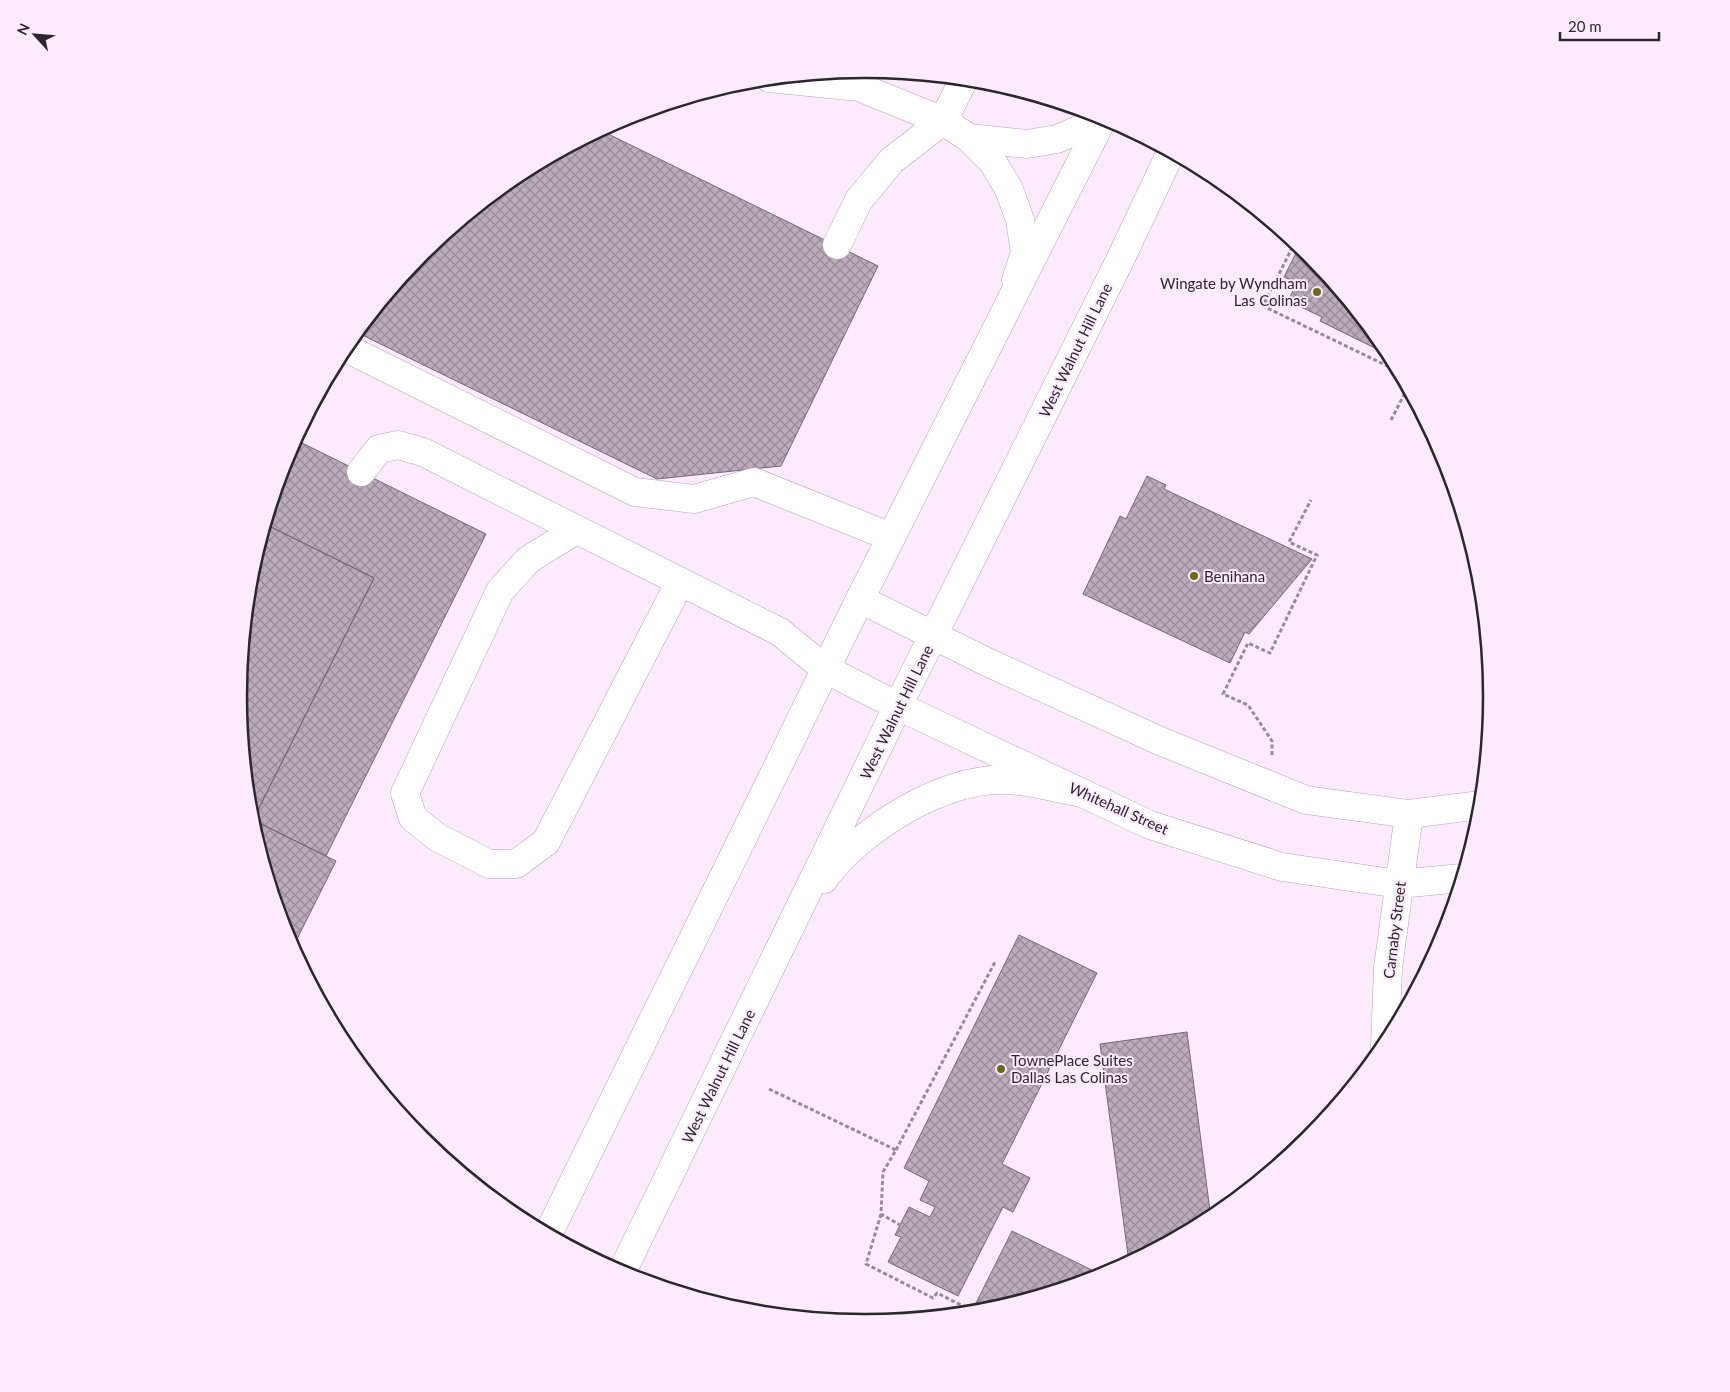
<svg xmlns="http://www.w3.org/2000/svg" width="1730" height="1392" viewBox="0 0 1730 1392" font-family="Lato,sans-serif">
<defs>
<pattern id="building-cross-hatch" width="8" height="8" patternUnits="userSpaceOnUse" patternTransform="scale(1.25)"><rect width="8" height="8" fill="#bbabbb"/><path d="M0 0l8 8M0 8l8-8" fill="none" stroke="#988b98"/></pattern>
</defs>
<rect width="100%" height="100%" fill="#fcebfd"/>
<path fill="url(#building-cross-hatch)" stroke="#766877" d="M600,130l278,136 -97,200 -124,13 -301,-147 66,-80 95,-78z
M1300,245l9,8 78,95 4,8 -71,-35 2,-4 -34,-16 9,-18 -13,-6z
M294,439l192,95 -160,322 -73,-36 121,-242 -109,-54 21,-68z
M1147,476l19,9 -2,4 148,70 -63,75 -4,-2 -15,31 -147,-69 37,-78 6,3z
M265,524l109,54 -121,242 83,41 -44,88 -7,-13 -35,-118 -12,-122 12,-123z
M1019,935l78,38 -95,191 28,14 -17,34 -10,-5 -45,89 -70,-34 13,-25 -6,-2 14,-28 21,10 5,-10 -15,-7 9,-19 -25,-13z
M1187,1032l24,187 -82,44 -29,-219z
M1012,1231l92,45 -117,35 -7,1 -7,-3z"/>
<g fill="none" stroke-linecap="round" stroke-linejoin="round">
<defs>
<path id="minor" d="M769,78l90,9 84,34 26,17 23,23 17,28 11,31 5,32 -9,29
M969,138l58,6 30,-5 28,-12 11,-13
M837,245l22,-45 32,-39 52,-40 21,-42
M344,347l291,145 59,7 60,-17 137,55
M361,472l18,-23 19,-4 25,7 357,180 45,37 73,37 252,119 132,42 117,17 63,-6
M576,530l-48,30 -28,31 -95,202 8,25 24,19 52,27h27l30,-22 134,-260
M860,599l127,63 173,79 146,59 103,14 72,-9
M1385,1046l3,-78 21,-154"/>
<path id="major" d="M824,879c35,-49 121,-103 183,-99 24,1 52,9 76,13
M548,1234l312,-635 244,-483
M621,1274l277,-568 223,-448 50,-106"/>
</defs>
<use href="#minor" stroke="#b5a5b6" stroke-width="29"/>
<use href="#major" stroke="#b5a5b6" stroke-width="29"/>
<path stroke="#978b98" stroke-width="3" stroke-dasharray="4 2.5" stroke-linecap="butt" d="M1296,242h-1l-32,64 137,66
M1391,420l17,-33
M1272,755v-14l-24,-36 -25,-11 25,-51 22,10 47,-98 -28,-13 22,-42
M769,1089l127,61 -13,22 -2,42 19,11
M896,1150l99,-188
M881,1214l-15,50 67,34 4,-5 38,19"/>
<use href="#minor" stroke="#fff" stroke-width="28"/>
<use href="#major" stroke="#fff" stroke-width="28"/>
</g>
<g fill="#666d13" stroke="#fcebfd" stroke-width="2">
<circle cx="1317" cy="292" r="5"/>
<circle cx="1194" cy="576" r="5"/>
<circle cx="1001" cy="1069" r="5"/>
</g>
<g text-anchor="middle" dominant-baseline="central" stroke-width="4" stroke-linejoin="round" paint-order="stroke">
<g font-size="15" fill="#2c262d" stroke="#fcebfd" text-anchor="start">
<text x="1307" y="283" text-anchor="end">Wingate by Wyndham<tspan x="1307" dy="17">Las Colinas</tspan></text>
<text x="1204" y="576">Benihana</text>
<text x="1011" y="1060">TownePlace Suites<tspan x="1011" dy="17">Dallas Las Colinas</tspan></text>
</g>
<g font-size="15" fill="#2c262d" stroke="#fcebfd">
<text transform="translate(1075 350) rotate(-64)">West Walnut Hill Lane</text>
<text transform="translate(896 712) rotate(-64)">West Walnut Hill Lane</text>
<text transform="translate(1119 808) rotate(24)">Whitehall Street</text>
<text transform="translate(1394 930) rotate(-83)">Carnaby Street</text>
<text transform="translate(718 1076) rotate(-64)">West Walnut Hill Lane</text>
</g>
</g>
<path d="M0 0H1730V1392H0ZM247 696a618 618 0 1 1 1236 0a618 618 0 1 1-1236 0Z" fill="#fcebfd" fill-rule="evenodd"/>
<path fill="none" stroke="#2c262d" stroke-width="2.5" d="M247 696a618 618 0 1 1 1236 0a618 618 0 1 1-1236 0Z"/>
<g transform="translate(35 35) rotate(296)" stroke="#fcebfd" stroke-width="4" paint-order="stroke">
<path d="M0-4L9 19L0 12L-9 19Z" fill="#2c262d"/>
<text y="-8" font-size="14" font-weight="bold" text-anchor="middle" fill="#2c262d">N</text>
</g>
<path d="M1560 32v8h99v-8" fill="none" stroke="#2c262d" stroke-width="2.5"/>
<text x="1568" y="32" font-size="15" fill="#2c262d" stroke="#fcebfd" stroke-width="4" paint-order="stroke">20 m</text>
</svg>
